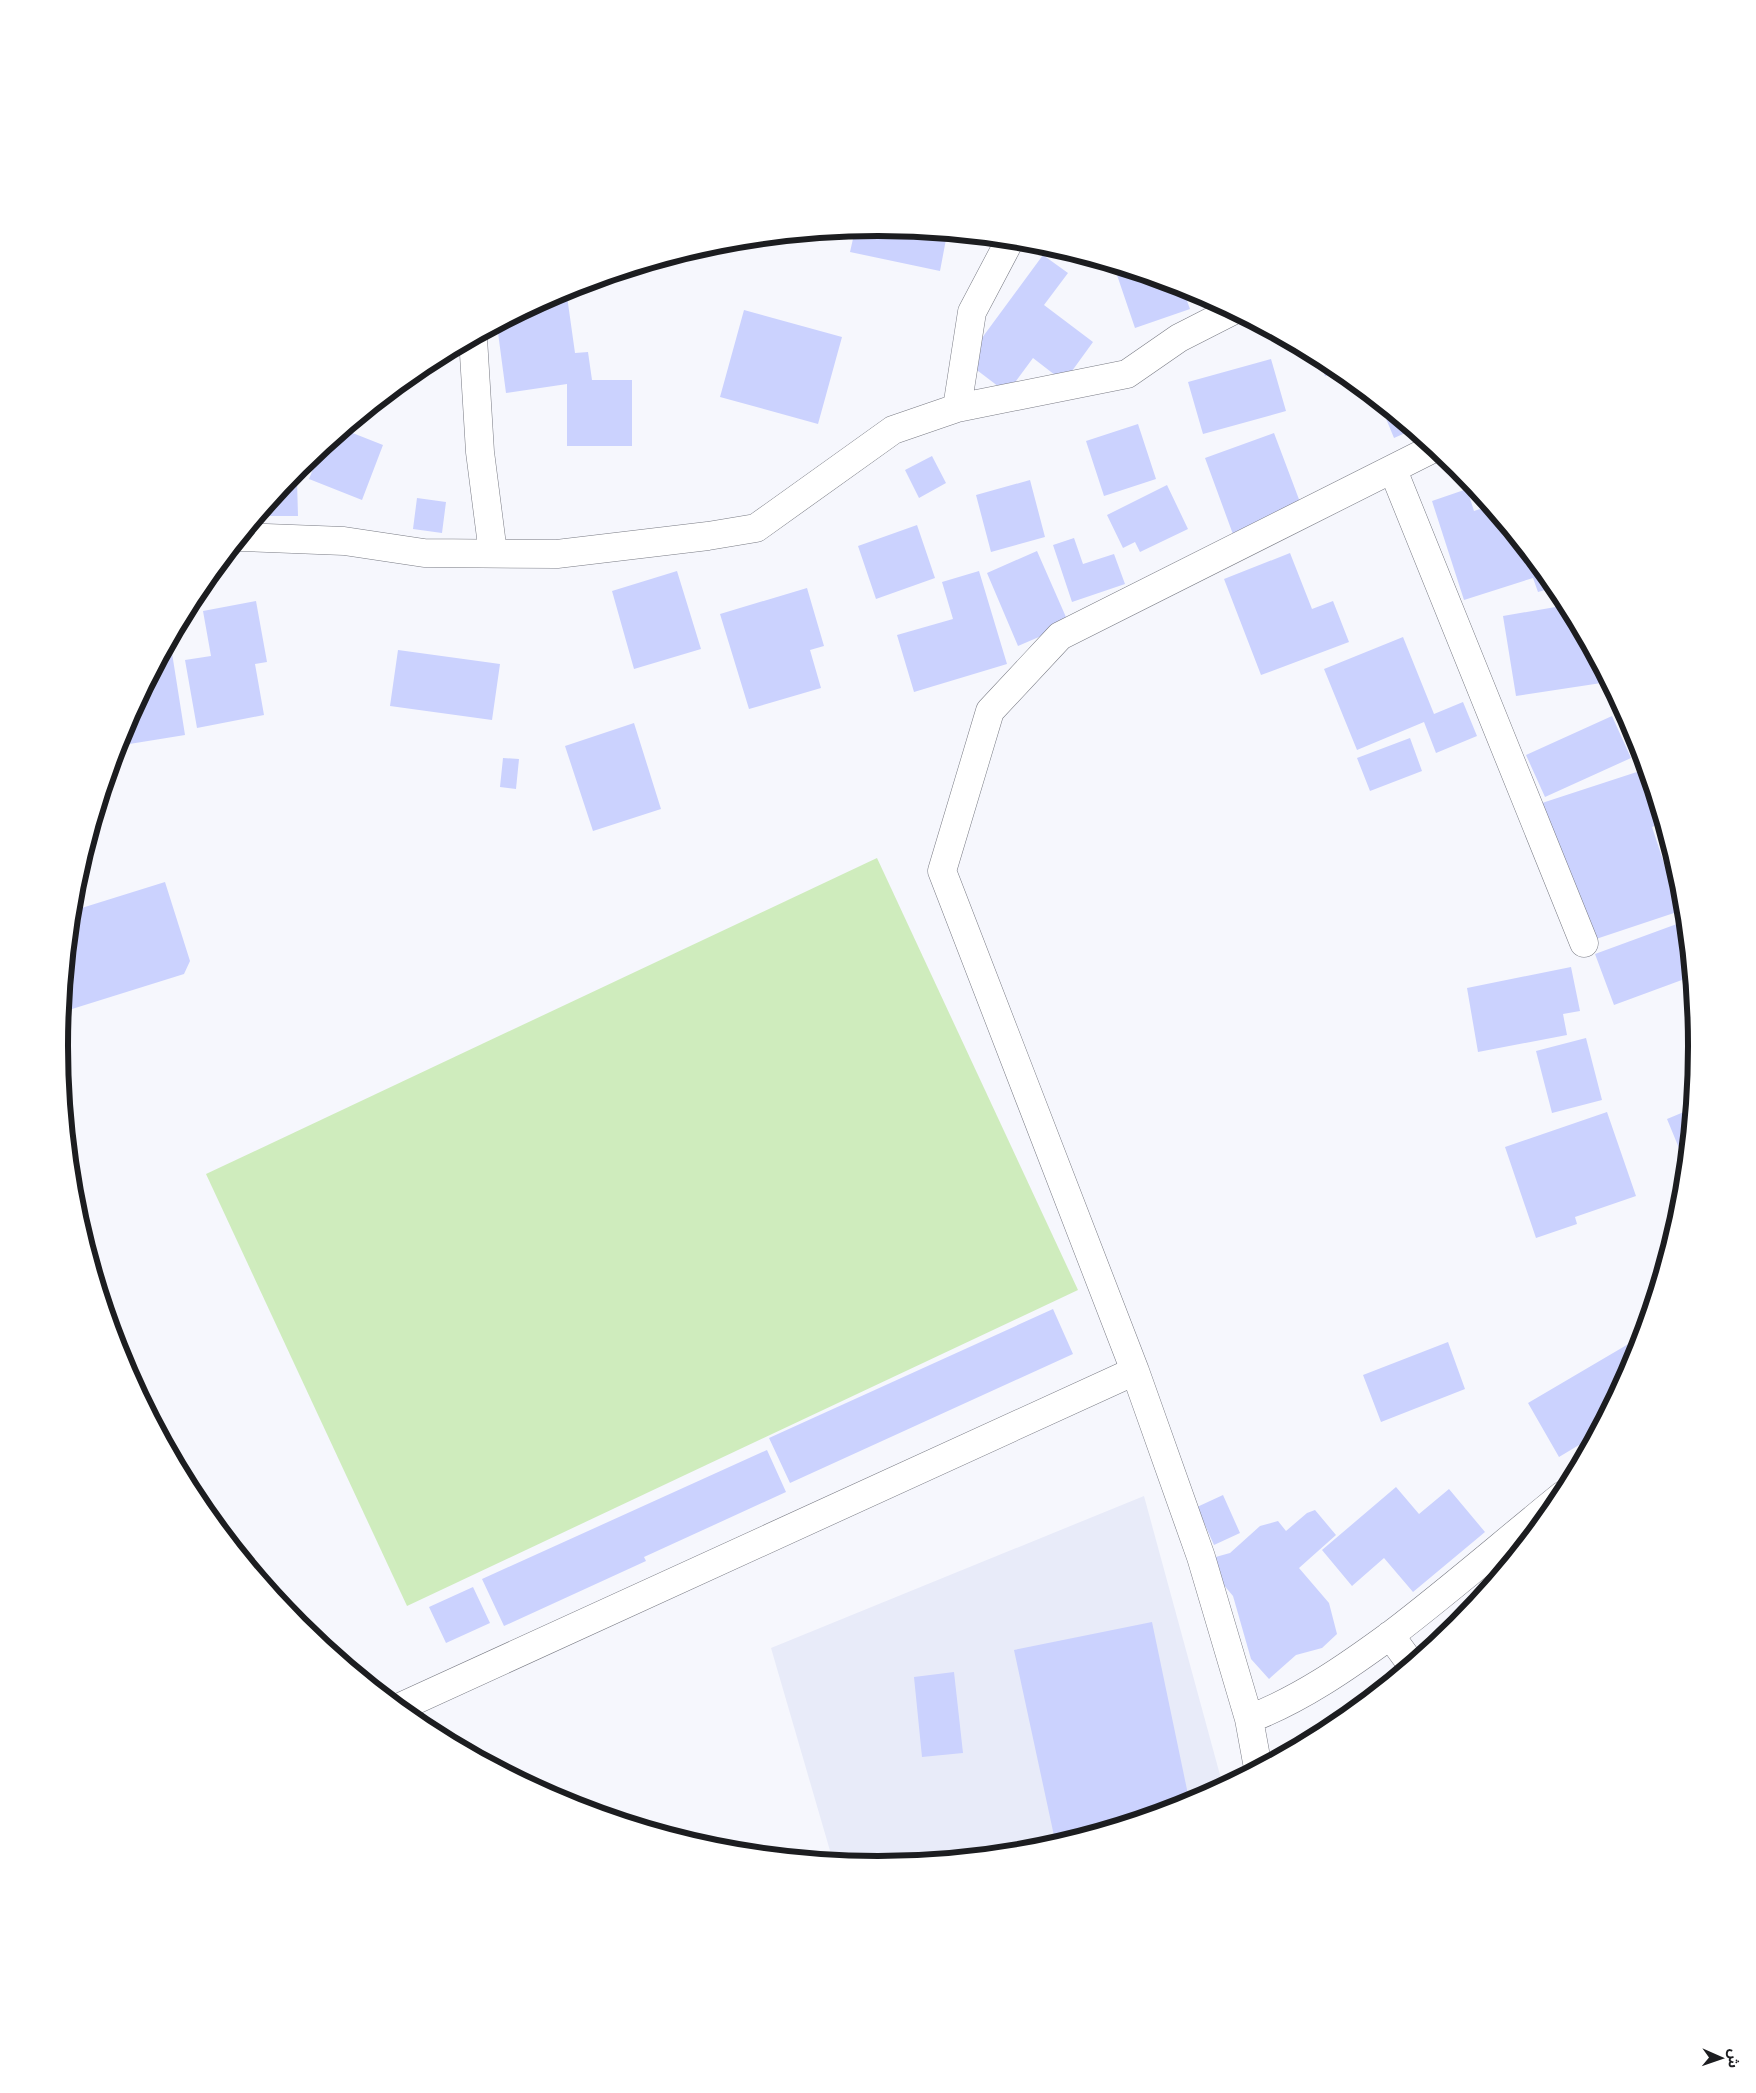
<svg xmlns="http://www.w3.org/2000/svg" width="1756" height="2093" viewBox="0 0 1756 2093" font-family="'Playfair Display','Noto Sans Arabic',serif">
<rect width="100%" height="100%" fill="#f6f7fd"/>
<path fill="#e8ebf9" d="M1144,1496l79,290 -32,17 -153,47 -160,16 -45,-5 -62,-213z"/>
<path fill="#cfecbd" d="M877,858l201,432 -671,316 -201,-432z"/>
<path fill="#cbd2fe" d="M878,227l69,7 -7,37 -90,-19 5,-22z
M1075,254l10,3 5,2 -11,5z
M1043,255l25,18 -24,32 49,37 -29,40 -31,-24 -26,35 -42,-32z
M1129,271l53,16 8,22 -55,19 -18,-53z
M566,289l9,64 13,-1 4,28h40v66h-65v-62l-61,9 -9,-68z
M744,310l98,27 -24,87 -98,-27z
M1319,358l14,7 7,6 -15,5z
M1271,359l15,52 -83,23 -15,-52z
M1380,404l14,11 18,15 -18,8z
M1138,424l18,55 -52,17 -18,-55z
M345,430l38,15 -21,55 -53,-21 12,-30z
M1274,433l29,77 -69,27 -29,-79z
M932,456l14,27 -27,15 -14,-28z
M288,480h9l1,36h-34v-7z
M1030,480l15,57 -54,15 -15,-57z
M1167,485l21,44 -48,23 -5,-10 -12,6 -16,-33z
M1467,489l7,22 15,-5 66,81 -17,5 -5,-14 -69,22 -32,-99z
M417,498l29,4 -4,31 -29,-4z
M917,525l18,53 -59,21 -18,-53z
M1074,538l9,26 31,-10 11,30 -53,18 -19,-57z
M1037,551l32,73 -51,22 -31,-73z
M1290,553l22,56 21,-8 16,41 -88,33 -37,-96z
M677,571l24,78 -67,20 -22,-78z
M979,571l28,93 -93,28 -17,-57 56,-16 -11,-37z
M807,588l17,58 -14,4 11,38 -72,21 -29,-95z
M256,601l11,61 -12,2 9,51 -67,13 -12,-68 26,-4 -8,-45z
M1567,605l15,29 1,7h3l22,41 -92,14 -13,-80z
M1403,637l31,77 29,-12 14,34 -41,17 -12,-31 -67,28 -33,-81z
M398,650l102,14 -8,56 -102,-14z
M172,653l13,82 -68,11 4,-13 42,-78z
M1612,716l19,42 -86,39 -19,-42z
M634,723l27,86 -68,22 -28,-85z
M1410,738l12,33 -52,20 -13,-33z
M503,758l16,1 -3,30 -16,-2z
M1646,769l16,54 -10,4 28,84 -93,31 -45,-139z
M165,882l25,79 -6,13 -112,35 -12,20 12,-118z
M1685,921l5,56 -76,28 -19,-51z
M1571,967l9,44 -17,3 4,21 -89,17 -11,-64z
M1586,1038l16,62 -50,13 -16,-62z
M1691,1109l-5,56 -19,-46z
M1607,1112l29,84 -61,21 2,7 -41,14 -31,-91z
M1053,1309l20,45 -283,129 -21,-45z
M1642,1336l-7,24 -41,76 -35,21 -31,-54z
M1448,1342l17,47 -84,33 -18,-47z
M767,1450l19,42 -142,65 2,4 -142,65 -22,-47z
M1396,1487l23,27 30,-25 36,43 -72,60 -29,-34 -32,28 -30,-36z
M1223,1495l17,38 -26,12 -17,-38z
M1315,1510l21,25 -37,33 30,35 8,31 -15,14 -26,7 -27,24 -18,-20 -18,-63 -15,-18 -6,-20 18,-5 30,-27 18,-5 8,10 21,-18z
M473,1587l17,36 -44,20 -17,-36z
M1152,1622l38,182 -134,41 -42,-195z
M954,1672l9,81 -41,4 -8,-80z"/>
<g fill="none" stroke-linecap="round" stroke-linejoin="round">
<defs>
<path id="minor" d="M1010,240l-38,72 -15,96 170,-34 52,-36 53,-27
M473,338l7,114 13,101
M1393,470l191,473
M241,537l103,4 80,12 133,1 151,-18 48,-8 137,-98 64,-22
M1390,1635l21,29
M398,1708l737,-337
M1249,1719c52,-20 98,-52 143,-85 59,-45 114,-93 171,-139
M1258,1768l-9,-49 -48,-162 -66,-186 -193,-500 48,-160 70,-75 374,-188"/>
</defs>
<use href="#minor" stroke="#797b84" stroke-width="29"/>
<use href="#minor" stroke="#fff" stroke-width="28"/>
</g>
<path d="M0 0H1756V2093H0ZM68 1046a810 810 0 1 1 1620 0a810 810 0 1 1-1620 0Z" fill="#fff" fill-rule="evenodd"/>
<path fill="none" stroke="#1c1d20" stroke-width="6" d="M68 1046a810 810 0 1 1 1620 0a810 810 0 1 1-1620 0Z"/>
<g transform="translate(1721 2058) rotate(92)" stroke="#ffffff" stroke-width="4" paint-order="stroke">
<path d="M0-4L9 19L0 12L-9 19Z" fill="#1c1d20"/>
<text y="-8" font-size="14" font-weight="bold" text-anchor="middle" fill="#1c1d20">ش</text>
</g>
</svg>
